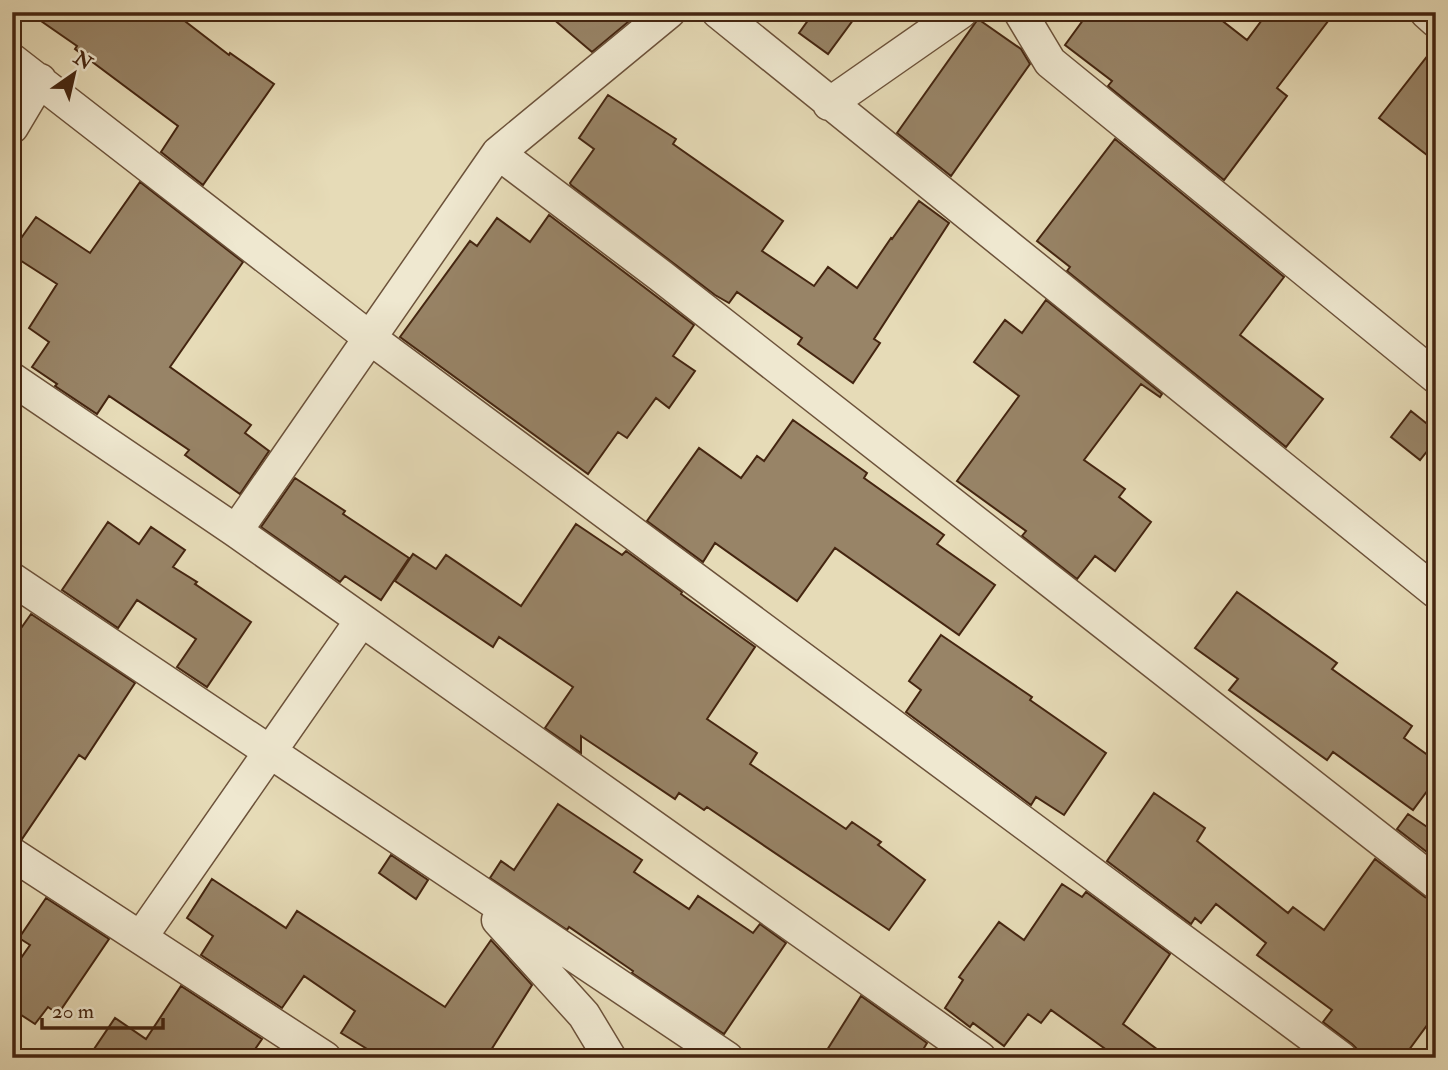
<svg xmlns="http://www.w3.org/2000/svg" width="1448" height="1070" viewBox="0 0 1448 1070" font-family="'IM FELL Double Pica',serif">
<rect width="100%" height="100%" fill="#e6dbb7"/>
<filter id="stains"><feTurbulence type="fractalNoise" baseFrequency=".00286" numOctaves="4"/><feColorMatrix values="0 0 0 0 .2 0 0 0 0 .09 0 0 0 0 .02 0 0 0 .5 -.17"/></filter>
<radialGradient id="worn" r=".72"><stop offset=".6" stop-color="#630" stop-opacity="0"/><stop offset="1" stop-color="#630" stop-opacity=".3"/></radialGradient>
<path fill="#988467" stroke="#442510" stroke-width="2" d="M28,12h145l56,43 1,-2 44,31 -71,101 -42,-33 17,-26 -103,-77 2,-3z
M545,12h95l-48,40z
M814,12h45l-31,42 -29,-21z
M1089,12h122l36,28 21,-28h67l-58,76 10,8 -63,84 -116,-94 4,-5 -47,-36z
M978,19l43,30 9,15 -79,112 -54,-43z
M1436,45v117l-57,-44z
M608,95l68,44 -3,5 110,77 -21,30 52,35 14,-19 29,21 34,-50 1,1 27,-38 30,22 -75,116 6,4 -27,40 -55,-39 4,-6 -65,-46 -8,11 -14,-8 -144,-110 -1,-2 24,-34 -15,-11z
M1115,139l169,138 -44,58 83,64 -37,48 -219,-176 3,-4 -33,-26z
M140,182l103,80 -73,105 81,58 -6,8 24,18 -29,43 -55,-39 4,-5 -80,-54 -12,18 -42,-28 2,-2 -25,-17 17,-25 -20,-14 28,-44 -45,-29v-4l24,-34 54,36z
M549,215l145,110 -21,31 22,15 -26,37 -13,-10 -29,40 -9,-6 -30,42 -188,-137 70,-96 7,5 20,-28 33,24z
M1046,300l116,94 -2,3 -19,-13 -57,76 41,29 -6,8 32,25 -36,49 -20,-15 -18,23 -55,-43 4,-5 -69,-50 62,-85 -45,-34 31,-42 17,13z
M1411,411l25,20v9l-16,20 -29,-23z
M793,420l74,53 -3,5 80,57 -7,9 58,41 -36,50 -124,-87 -38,53 -82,-58 -12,19 -56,-41 52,-73 42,30 16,-22 7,5z
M295,478l50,33 -2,3 66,44 -28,42 -36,-24 -5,6 -79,-55z
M108,522l31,22 12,-17 34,23 -12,17 24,15 -2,2 56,38 -44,65 -30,-20 19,-28 -59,-39 -19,28 -56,-38z
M576,524l46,31 4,-4 56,41 -1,2 74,53 -48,72 50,34 -7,11 96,65 6,-7 29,20 -3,3 47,35 -36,50 -182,-123 -3,3 -25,-17 -4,6 -94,-63v17l-36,-25 28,-41 -74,-50 -6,10 -98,-66 18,-27 23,15 10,-14 75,51z
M1237,592l100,71 -5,6 80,57 -8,12 32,23v18l-23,31 -80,-58 -6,8 -98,-70 9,-11 -43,-31z
M31,614l104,69 -50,76 -6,-4 -57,84 -10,-3v-195z
M941,635l91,62 -2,3 76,53 -42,62 -28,-18 -5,8 -125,-93 15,-22 -12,-9z
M1154,793l51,35 -8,13 91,72 5,-6 31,23 51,-71 50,38 11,4v112l-33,45h-44l-1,-8 -6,-6 -29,-22 9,-12 -75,-55 9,-12 -50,-39 -15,19 -6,-5 -4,6 -84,-63z
M558,804l84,56 -8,12 55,37 9,-13 55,37 7,-9 26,19 -62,91 -92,-61 1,-2 -64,-44 -2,3 -77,-52 11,-17 13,9z
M1408,814l28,19v26l-39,-30z
M391,855l37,25 -12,19 -37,-26z
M212,879l74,49 11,-17 148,96 46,-67 41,45 -46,73h-104l-41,-25 14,-22 -51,-35 -22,32 -81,-53 12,-19 -26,-18z
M1062,884l20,13 4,-5 84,62 -47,70 46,34h-51l-67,-48 -10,13 -13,-9 -24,32 -31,-23 -3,4 -25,-19 18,-28 -4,-3 40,-55 25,18z
M46,898l63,41 -51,75 -10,-7 -13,17 -23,-15v-38l18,-26 -11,-7z
M181,986l81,53 -13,19h-161l27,-40 31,21z
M861,996l66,47 -9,15h-96z"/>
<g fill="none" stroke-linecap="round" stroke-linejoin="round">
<defs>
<path id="minor" d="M718,12l718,580
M1020,12l30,50 386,315
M1426,12l10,9
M12,60l358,278 971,720
M829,104l132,-92
M12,127l28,-47
M498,153l163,123 775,607
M12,379l224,152 744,527
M236,531l262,-378 171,-141
M12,579c239,159 476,321 715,479
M12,854l313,204
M498,920l86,95 26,43
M141,937l220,-316"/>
</defs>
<use href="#minor" stroke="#6c523a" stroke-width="35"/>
<use href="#minor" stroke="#efe8d0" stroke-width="32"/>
</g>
<rect width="1448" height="1070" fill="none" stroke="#e6dbb7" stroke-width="42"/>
<rect x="14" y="14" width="1420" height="1042" fill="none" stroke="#442510" stroke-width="3.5"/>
<rect x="21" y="21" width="1406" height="1028" fill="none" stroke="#442510" stroke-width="2"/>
<g transform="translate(74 74) rotate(34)" stroke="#efe8d0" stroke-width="5" paint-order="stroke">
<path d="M0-5L12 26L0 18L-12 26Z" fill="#442510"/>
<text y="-10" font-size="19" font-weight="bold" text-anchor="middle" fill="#442510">N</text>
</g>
<path d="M42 1018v10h121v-10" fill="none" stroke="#442510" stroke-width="3.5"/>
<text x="52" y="1018" font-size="21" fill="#442510" stroke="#efe8d0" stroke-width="5" paint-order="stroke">20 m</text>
<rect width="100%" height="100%" filter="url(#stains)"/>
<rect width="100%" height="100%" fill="url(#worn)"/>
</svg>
